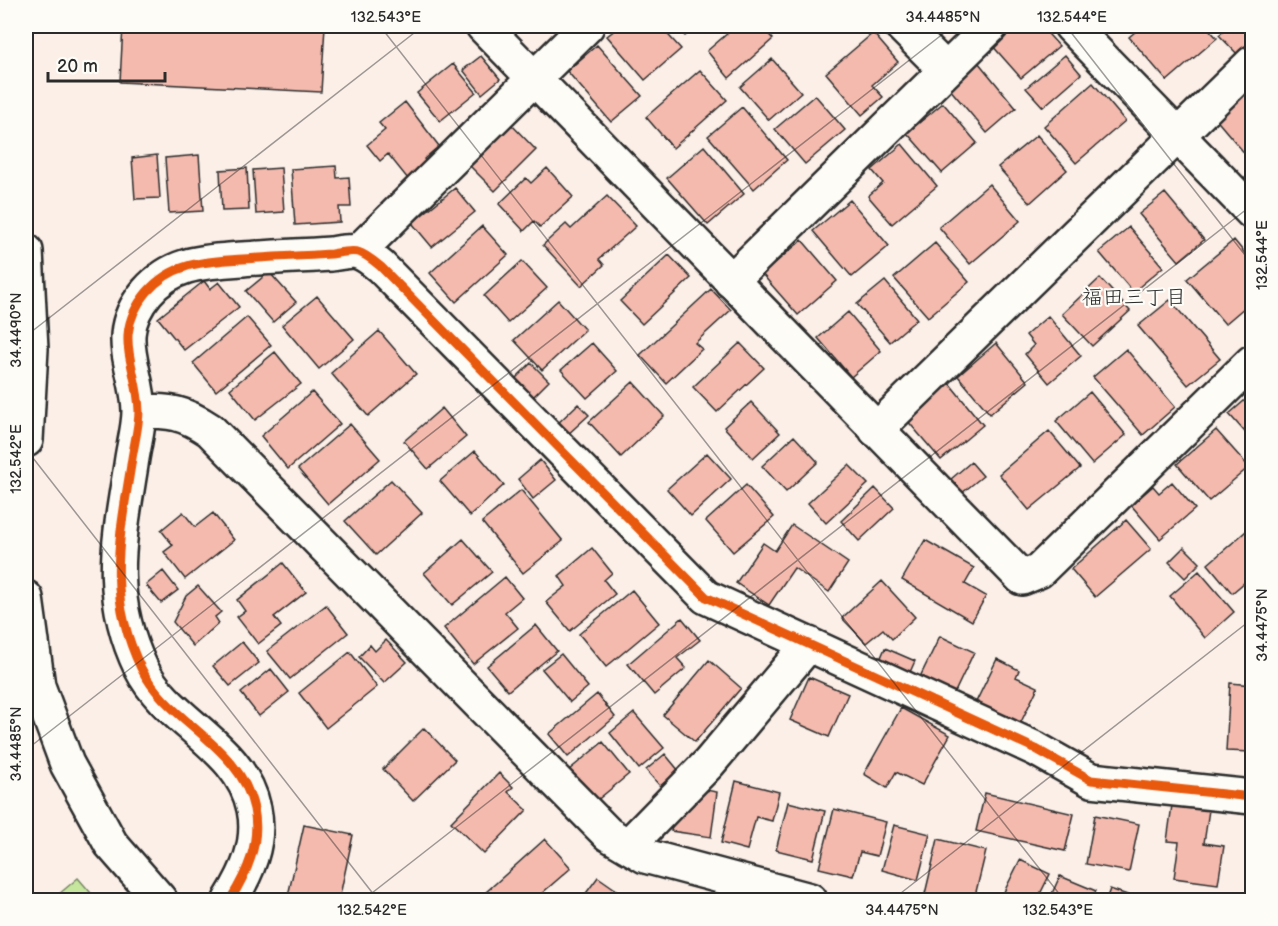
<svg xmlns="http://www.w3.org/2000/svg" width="1278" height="926" viewBox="0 0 1278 926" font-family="'Balsamiq Sans','Klee One',sans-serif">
<rect width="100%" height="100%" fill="#fbefe8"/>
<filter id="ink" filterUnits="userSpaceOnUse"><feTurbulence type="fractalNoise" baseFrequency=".0167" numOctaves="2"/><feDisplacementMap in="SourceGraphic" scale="12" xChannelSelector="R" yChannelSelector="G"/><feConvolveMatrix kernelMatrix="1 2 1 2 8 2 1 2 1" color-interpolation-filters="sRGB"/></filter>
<g filter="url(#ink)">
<path fill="#c6e69e" stroke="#788864" stroke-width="1.5" d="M78,878l19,22h-45z"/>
<path fill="#f4baae" stroke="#2b2b2b" stroke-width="1.5" d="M123,26h202l-4,66 -201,-10z
M620,26h40l21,23 -36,31 -38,-44z
M676,26h21l-12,10z
M736,26h25l12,13 -44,39 -22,-27z
M1013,26h28l18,20 -38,32 -30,-34z
M1142,26h64l11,12 -50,43 -38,-44z
M1229,26h20l3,3v16l-12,12 -21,-22z
M873,33l25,29 -26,23 11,12 -21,18 -36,-42z
M597,45l45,51 -31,26 -44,-51z
M1065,55l16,19 -38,33 -17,-19z
M481,56l19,23 -18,15 -19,-24z
M772,59l29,33 -32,28 -29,-33z
M978,62l38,46 -29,25 -38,-45z
M453,64l23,28 -36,29 -23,-28z
M700,70l27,30 -54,48 -27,-31z
M1093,83l32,38 -49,42 -32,-37z
M1252,84v78l-38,-45z
M815,95l30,35 -40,34 -30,-35z
M405,102l34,44 -15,13 4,4 -20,16 -20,-25 -8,7 -13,-16 18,-15 -6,-7z
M943,103l34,40 -35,30 -35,-40z
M742,107l45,53 -33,29 -46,-53z
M507,120l29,30 -41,41 -30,-30z
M1037,135l30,35 -37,33 -32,-36z
M902,144l35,42 -45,38 -24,-28 15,-13 -11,-13z
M704,146l40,48 -36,31 -41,-47z
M157,155l3,43 -25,1 -3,-41z
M199,155l4,56 -34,2 -4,-55z
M336,166l1,12 12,-1 2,30h-12l1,15 -45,3 -4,-56z
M247,168l2,42 -27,1 -2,-41z
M281,168l3,44 -28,2 -3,-44z
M547,168l26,29 -33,30 -6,-6 -10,10 -25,-27 27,-26 5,5z
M989,184l31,37 -50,43 -31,-37z
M455,188l20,24 -43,35 -20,-24z
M1165,193l39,47 -25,21 -40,-47z
M607,196l29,30 -37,33 5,6 -23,21 -38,-41 23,-21 5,5z
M850,200l39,46 -37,31 -39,-46z
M482,226l26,29 -52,47 -26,-29z
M1129,227l34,40 -30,25 -34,-40z
M802,240l35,41 -39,34 -36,-41z
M1234,240l18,22v39l-27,23 -38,-45z
M935,243l34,39 -41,35 -34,-39z
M669,255l22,23 -49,46 -22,-23z
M522,261l25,27 -39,35 -24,-27z
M269,272l27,30 -23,20 -27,-31z
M1100,278l30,33 -38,35 -30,-32z
M204,281l6,8 9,-7 20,25 -55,43 -26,-32z
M885,281l32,38 -27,23 -33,-38z
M711,289l20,21 -36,33 7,6 -36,34 -26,-28z
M317,296l37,43 -35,30 -37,-44z
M558,300l27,30 -43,40 -28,-30z
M1170,300l50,59 -32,26 -50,-59z
M848,312l33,39 -30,26 -33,-39z
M1048,316l33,40 -32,27 -24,-29 9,-9 -8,-10z
M247,317l24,28 -55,46 -23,-28z
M379,331l37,43 -48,42 -37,-43z
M592,343l25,28 -30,27 -26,-28z
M740,343l24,25 -47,44 -24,-25z
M996,343l32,39 -38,32 -32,-38z
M1126,349l49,58 -32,28 -50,-58z
M275,352l26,32 -46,36 -25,-31z
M531,363l18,18 -17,17 -18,-18z
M633,382l31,34 -43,41 -32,-35z
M949,383l34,42 -42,35 -35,-41z
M312,392l28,32 -52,45 -27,-33z
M1090,392l36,43 -34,29 -36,-43z
M1252,394v46l-23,-26z
M751,402l29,31 -27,25 -29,-31z
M578,404l11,11 -23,21 -10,-11z
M442,408l24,29 -38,32 -24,-28z
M350,424l30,35 -52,45 -30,-35z
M1216,430l33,37 -40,34 -32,-37z
M1049,431l31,37 -51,42 -30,-36z
M794,436l24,26 -32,30 -24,-26z
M475,451l29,34 -34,31 -30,-35z
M707,453l24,26 -40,37 -24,-27z
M540,460l16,20 -23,19 -15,-20z
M971,462l12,14 -21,17 -11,-14z
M849,465l19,19 -42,39 -18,-20z
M391,480l31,33 -46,42 -31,-34z
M1172,482l23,27 -35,30 -29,-34 22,-19 6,7z
M746,485l28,32 -41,35 -27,-31z
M875,488l19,20 -35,33 -18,-20z
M521,490l42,51 -40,32 -41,-51z
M183,512l12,15 18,-14 21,27 -49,39 -21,-27 9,-7 -12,-15z
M1126,520l25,29 -56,48 -24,-28z
M792,525l56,38 -19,29 -35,-24 -25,37 -33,-22 27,-40 12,8z
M1252,526v53l-1,-2 -19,16 -24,-29z
M463,539l29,33 -40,33 -28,-32z
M925,540l49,28 -9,16 21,12 -14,25 -70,-41z
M1184,547l16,16 -15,15 -16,-16z
M592,548l20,25 -8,7 11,14 -45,37 -24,-29 20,-16 -7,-10z
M283,563l23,29 -32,25 7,9 -23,18 -21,-27 8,-6 -8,-11z
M163,571l15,19 -17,13 -15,-18z
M1199,571l35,41 -29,26 -35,-42z
M505,577l17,21 -17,14 13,16 -45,36 -29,-36z
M882,581l33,36 -23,22 -9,-10 -17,14 -24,-25z
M198,586l23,26 -6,5 4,6 -26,23 -20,-24 13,-26z
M632,590l27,33 -53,44 -27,-33z
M326,605l22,28 -58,46 -23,-28z
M682,618l18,22 -23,18 9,10 -32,27 -26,-31z
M536,625l21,26 -49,40 -21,-25z
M940,636l34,16 -20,42 -34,-17z
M386,640l21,22 -23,21 -25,-26 11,-12 5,6z
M242,642l17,21 -29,23 -17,-20z
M885,648l30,13 -9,20 -29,-14z
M350,652l27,35 -51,41 -27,-35z
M561,654l27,33 -18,15 -28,-33z
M997,659l22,11 -3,7 22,10 -18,37 -44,-22z
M709,660l32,28 -46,54 -32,-27z
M271,669l18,23 -30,24 -18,-23z
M809,677l39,17 -19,43 -39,-17z
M1230,683l22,2v67l-26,-1z
M597,694l18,23 -47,40 -19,-23z
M901,708l49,27 -28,50 -26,-13 -9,16 -23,-14z
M634,713l30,35 -25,21 -29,-36z
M424,728l31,32 -42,41 -30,-32z
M603,742l26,32 -34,28 -26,-32z
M665,754l14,17 -19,15 -14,-16z
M499,773l14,14 -5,5 19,18 -43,44 -33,-32z
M736,781l43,11 -7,29 -16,-4 -9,33 -26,-7z
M700,789l17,3 -6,45 -40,-6 3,-19z
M985,793l89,21 -9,37 -89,-20z
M788,802l37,9 -12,48 -37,-9z
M1172,805l37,5 -5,33 20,3 -6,38 -44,-6 5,-36 -12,-1z
M834,809l52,13 -9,34 -17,-4 -7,24 -34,-8z
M1095,815l44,9 -10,48 -43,-8z
M304,825l49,10 -14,65h-52z
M894,825l36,9 -12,46 -36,-10z
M545,839l26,29 -37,32h-41l-7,-8z
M938,839l48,12 -12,49h-22l-27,-6z
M1020,860l30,14 -13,26h-37z
M1060,876l36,15 -4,9h-43z
M598,877l33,23h-50z
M1110,889l32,11h-36z"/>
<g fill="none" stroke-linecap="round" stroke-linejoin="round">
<defs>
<path id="minor" d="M483,26l539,552 17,-7 213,-209
M902,26l44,44
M1071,26l181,186
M358,252l229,-226
M731,281l260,-255
M139,411c32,0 44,1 71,19l398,404 37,22 165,44
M876,430l376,-367
M628,846l81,-83 100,-119
M230,900c17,-27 31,-57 24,-91 -13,-64 -86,-86 -113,-141 -35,-73 -22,-127 -10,-203 2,-17 8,-37 8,-54 -1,-45 -29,-75 8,-119 27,-31 59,-30 96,-33 30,-2 59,-3 88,-5 7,-1 20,-4 27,-2 8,2 17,10 23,15l325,330 330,152 55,31 161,17"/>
<path id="tertiary" d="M26,251l5,98 -5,91
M26,598l12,88 29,78 44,80 49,56"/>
</defs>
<use href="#minor" stroke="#2b2b2b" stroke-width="38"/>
<use href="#tertiary" stroke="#2b2b2b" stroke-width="38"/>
<use href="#minor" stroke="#fdfcf7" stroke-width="33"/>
<use href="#tertiary" stroke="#fdfcf7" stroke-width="33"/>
<defs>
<path id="cycleway" d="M230,900c17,-27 31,-57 24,-91 -13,-64 -86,-86 -113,-141 -35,-73 -22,-127 -10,-203 2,-17 8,-37 8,-54 -1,-45 -29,-75 8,-119 27,-31 59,-30 96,-33 30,-2 59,-3 88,-5 7,-1 20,-4 27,-2 8,2 17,10 23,15l325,330 330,152 55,31 161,17"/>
</defs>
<use href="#cycleway" stroke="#fdfcf7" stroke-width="13"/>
<use href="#cycleway" stroke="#e8590c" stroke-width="9"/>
</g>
</g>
<path fill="none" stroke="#2b2b2b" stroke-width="1.5" stroke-opacity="0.45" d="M380,26l684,874M1066,26l186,238M26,336l397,-310M26,449l352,451M26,750l927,-724M363,900l889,-695M892,900l360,-281"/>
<g text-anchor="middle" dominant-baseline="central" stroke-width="4.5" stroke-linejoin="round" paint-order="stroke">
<g font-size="21" fill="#2b2b2b" stroke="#fdfcf7">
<text x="1134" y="297">福田三丁目</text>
</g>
</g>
<rect width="1278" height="926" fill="none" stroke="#fdfcf7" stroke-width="66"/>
<path d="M48 72v9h117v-9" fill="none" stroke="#2b2b2b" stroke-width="3"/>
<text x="57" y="72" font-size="18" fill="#2b2b2b" stroke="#fdfcf7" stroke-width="4.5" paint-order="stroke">20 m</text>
<rect x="33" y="33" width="1212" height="860" fill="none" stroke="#2b2b2b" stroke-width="2"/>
<g font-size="15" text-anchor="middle" fill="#2b2b2b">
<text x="386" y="22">132.543°E</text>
<text x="943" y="22">34.4485°N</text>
<text x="1072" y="22">132.544°E</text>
<text transform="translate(1262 255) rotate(-90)" y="5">132.544°E</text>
<text transform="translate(16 330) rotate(-90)" y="5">34.4490°N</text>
<text transform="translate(16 459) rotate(-90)" y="5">132.542°E</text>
<text transform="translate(1262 625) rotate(-90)" y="5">34.4475°N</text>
<text transform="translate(16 744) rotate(-90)" y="5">34.4485°N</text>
<text x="372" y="915">132.542°E</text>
<text x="902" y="915">34.4475°N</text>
<text x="1058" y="915">132.543°E</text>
</g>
</svg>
